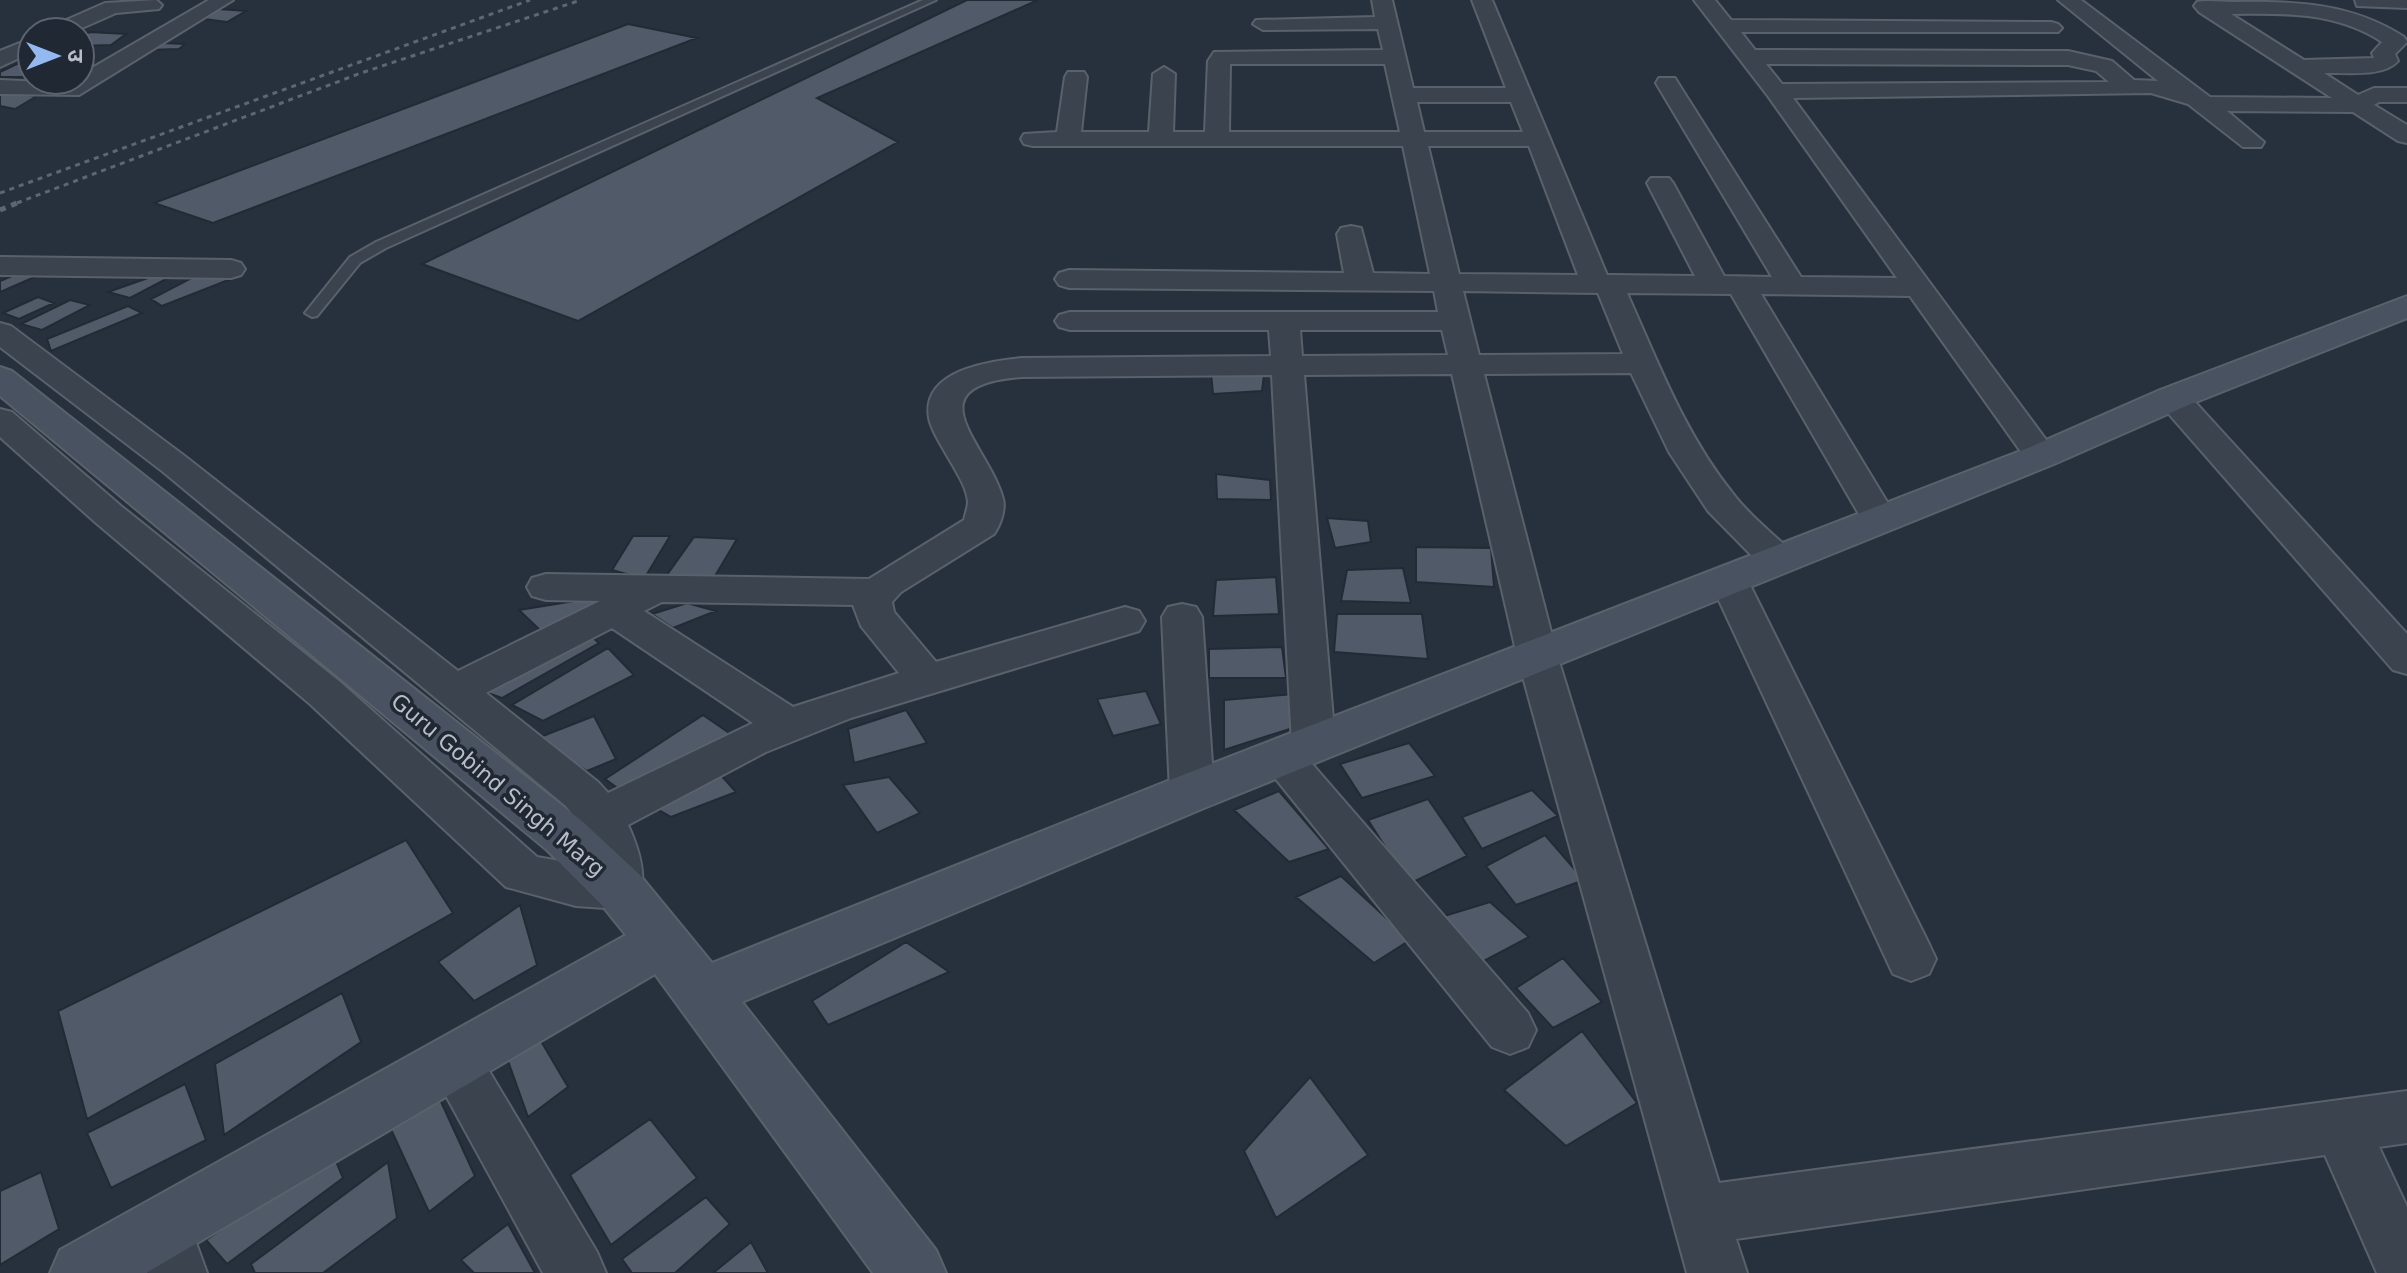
<svg xmlns="http://www.w3.org/2000/svg" width="2407" height="1273" viewBox="0 0 2407 1273" font-family="'DejaVu Sans','Noto Sans Devanagari',sans-serif">
<rect width="100%" height="100%" fill="#27313d"/>
<path fill="#505a68" stroke="#222a35" stroke-width="2" d="M967,0h71l-221,98 81,44 -320,179 -156,-57z
M219,9l27,2 -19,11 -23,-3z
M628,24l69,14 -484,185 -59,-20z
M90,32l36,2 -15,11 -30,1 5,-4 -6,-2v-4z
M162,43l23,1 -6,5 -31,1z
M23,61l9,1v15h-32v-5z
M0,92l37,4 -22,13 -15,-3z
M24,271l20,2 -44,19v-11z
M203,272l28,7 -69,27 -11,-7z
M162,273l12,2 -44,23 -22,-6z
M38,297l16,6 -35,16 -16,-6z
M70,300l20,5 -48,25 -21,-6z
M128,306l14,7 -91,38 -4,-12z
M1211,373l53,2 -2,16 -49,3z
M1216,474l54,6 1,20 -54,-1z
M1327,518l41,3 3,21 -36,6z
M633,536h37l-26,43 -32,-9z
M694,537l43,2 -22,37 -51,3z
M1416,547l75,1 3,39 -78,-5z
M1403,568l8,35 -70,-2 6,-31z
M1276,577l3,37 -66,2 3,-36z
M593,598l11,8 -60,28 -25,-24z
M687,603l29,8 -43,17 -21,-14z
M1337,614h85l6,45 -94,-7z
M586,632l13,11 -97,55 -23,-8z
M1282,647l4,31h-77v-29z
M608,648l26,27 -91,46 -31,-16z
M1146,691l15,33 -48,12 -16,-37z
M1295,694l1,33 -72,23v-50z
M906,710l21,33 -73,20 -6,-34z
M703,715l32,22 -112,55 -18,-13z
M594,716l22,43 -29,12 -52,-32z
M1409,743l26,33 -73,22 -22,-34z
M719,773l17,19 -65,25 -19,-11z
M889,777l31,36 -43,20 -34,-48z
M1532,790l26,26 -76,33 -20,-32z
M1279,791l50,58 -40,13 -55,-52z
M1428,799l39,57 -58,28 -41,-64z
M1545,835l39,45 -68,25 -30,-39z
M406,840l47,73 -366,206 -29,-108z
M1341,876l69,64 -36,23 -78,-66z
M1490,902l39,35 -47,25 -41,-45z
M520,905l17,60 -63,36 -36,-39z
M906,942l43,30 -121,53 -16,-24z
M1563,958l39,44 -49,26 -37,-40z
M342,993l19,49 -137,93 -9,-71z
M1582,1031l55,72 -71,43 -62,-56z
M541,1041l27,46 -40,30 -20,-56z
M1310,1077l58,78 -92,63 -32,-67z
M185,1084l21,56 -95,48 -24,-55z
M438,1095l37,81 -46,36 -41,-89z
M650,1119l47,59 -86,67 -41,-70z
M333,1154l10,24 -116,86 -21,-24z
M388,1162l9,56 -74,55h-68l-4,-9z
M41,1172l18,57 -59,36v-74z
M706,1197l24,27 -55,49h-43l-10,-14z
M508,1224l27,49h-61l-13,-13z
M751,1242l17,31h-55z"/>
<g fill="none" stroke-linecap="round" stroke-linejoin="round">
<defs>
<path id="lane" d="M923,0h13l-550,248 -26,15 -43,53 -5,1 -7,-4 45,-56 26,-15z"/>
<path id="street" d="M156,0l6,5 -3,4 -43,4 -43,19h-29l4,-4 57,-25z
M209,0h24l-154,95 -79,-1v-14l67,3 13,-3v-5z
M1372,0h20l21,88h93l-34,-88h20l115,275h5l83,1 -48,-93 4,-5h18l4,5 51,93 48,1 -116,-194 3,-5h16l3,5 123,194 96,1 -129,-182 -74,-96h21l16,20 320,2 7,2 4,4 -4,4h-317l14,18 313,1 44,10 22,19 24,1 -100,-81h23l129,97 122,1 -133,-86 -5,-6 3,-4c11,-2 25,0 37,0 61,-1 118,1 170,35l3,5 -12,12 3,7c-15,17 -53,11 -74,12l34,22 16,-7h33v14h-28l-5,3 33,20v18l-9,-2 -45,-29 -126,-1 37,31 -3,5h-18l-55,-43 -37,-11 -358,5 265,358 -5,7 -12,3 -12,-3 -119,-167 -149,-2 137,226 -5,8 -13,3 -13,-3 -136,-234 -104,-1c31,69 58,142 107,202 16,21 38,38 57,56l6,9 -6,9 -13,3 -13,-3 -57,-58 -39,-59 -38,-79 -147,1 73,281 162,528 688,-92v52l-28,4 28,60v66h-30l-52,-118 -589,84 11,34h-60l-170,-618 -65,-281 -148,1 31,368 -7,12 -15,4 -7,-2 222,256 8,17 -8,17 -18,7 -18,-7 -234,-290 7,-12 15,-5 12,4 -20,-369 -250,2c-113,9 -33,68 -19,122 3,10 -3,27 -9,35l-93,58 -9,10 2,10 42,50 189,-55 14,4 6,10 -6,10 -288,87 -85,34 -138,73c11,24 21,54 9,78l-17,6 -44,-3 -70,-19 -196,-183 -215,-182 -95,-85v-28l12,3 109,94 219,176 197,175 57,10 -10,-38 -18,-23 -404,-335 -162,-124v-24l11,3 175,131 272,214 142,-70 -54,-1 -14,-4 -5,-9 5,-9 14,-4 323,5 95,-59c1,-5 4,-13 4,-18 -1,-23 -34,-60 -39,-84 -8,-48 61,-57 93,-60l249,-2 -2,-26h-199l-11,-3 -4,-6 4,-6 11,-3h368l-4,-21 -365,-3 -10,-3 -4,-6 4,-6 10,-3 275,3 -7,-39 4,-6 10,-2 10,2 12,45 57,1 -27,-128h-370l-9,-2 -3,-5 3,-5 33,-2 8,-55 3,-5h16l3,5 -6,55h68l4,-58 11,-7 11,7 -2,58h32l3,-71 6,-9 169,-2 -5,-21 -115,1 -10,-6 3,-4 119,-3zM2231,14c53,-1 106,-2 151,28l-10,11 2,5 -70,2zM1230,64h155l15,68h-171zM1766,64l302,1 28,6 13,11 -327,2zM1417,102h94l12,30h-99zM1428,146h101l49,129 -119,-1zM1463,291l135,2 25,61 -144,1zM1300,330h142l6,25 -146,1zM662,602l191,3 8,21 38,47 -106,34 -149,-96zM612,628l141,95 -145,70 -10,-11 -112,-89z
M2355,0h52v8l-50,-2z
M32,38v14l-32,15v-16z
M0,257l231,3 10,3 4,6 -4,6 -10,3 -231,-3z
M2173,388l12,3 222,243v40l-14,-4 -232,-265 -4,-7 4,-7z
M1728,566l14,4 5,9 182,365 7,15 -7,15 -18,7 -18,-7 -184,-395 5,-9z
M1182,604l14,3 6,10 12,175 -6,12 -16,5 -16,-5 -6,-12 -8,-175 6,-10z
M454,1036l19,8 124,208 9,21h-63l-116,-212 8,-17z
M162,1199l21,8 24,66h-60l-14,-45 8,-21z"/>
<path id="secondary" d="M2407,296v22l-221,88 -132,58 -845,342 -467,196 194,248 10,23h-73l-218,-299 -509,299h-96l10,-23 566,-315 -25,-31 -54,-54 -547,-454v-29l12,4 571,451 56,52 73,89 463,-185 853,-330 132,-58z"/>
</defs>
<use href="#lane" stroke="#59616b" stroke-width="4"/>
<use href="#street" stroke="#59616b" stroke-width="4"/>
<use href="#secondary" stroke="#59616b" stroke-width="4"/>
<use href="#lane" fill="#3b434e" fill-rule="evenodd"/>
<use href="#street" fill="#3b434e" fill-rule="evenodd"/>
<use href="#secondary" fill="#495260" fill-rule="evenodd"/>
<path stroke="#5d6774" stroke-width="3" stroke-dasharray="5 5" stroke-linecap="butt" d="M0,193l530,-193
M17,203l344,-130 220,-73"/>
<path stroke="#5d6774" stroke-width="5" stroke-dasharray="6 6" stroke-linecap="butt" d="M0,210l22,-9"/>
</g>
<g text-anchor="middle" dominant-baseline="central" stroke-width="7" stroke-linejoin="round" paint-order="stroke">
<g font-size="22" fill="#b7bec8" stroke="#202833">
<text transform="translate(498 785) rotate(40)">Guru Gobind Singh Marg</text>
</g>
</g>
<g transform="translate(56 56) rotate(90)"><circle r="38" fill="#202833" stroke="#5c646f" stroke-width="2"/>
<path d="M0-6L14 30L0 20L-14 30Z" fill="#94b9f0"/>
<text y="-12" font-size="22" font-weight="bold" text-anchor="middle" fill="#b7bec8">उ</text>
</g>
</svg>
